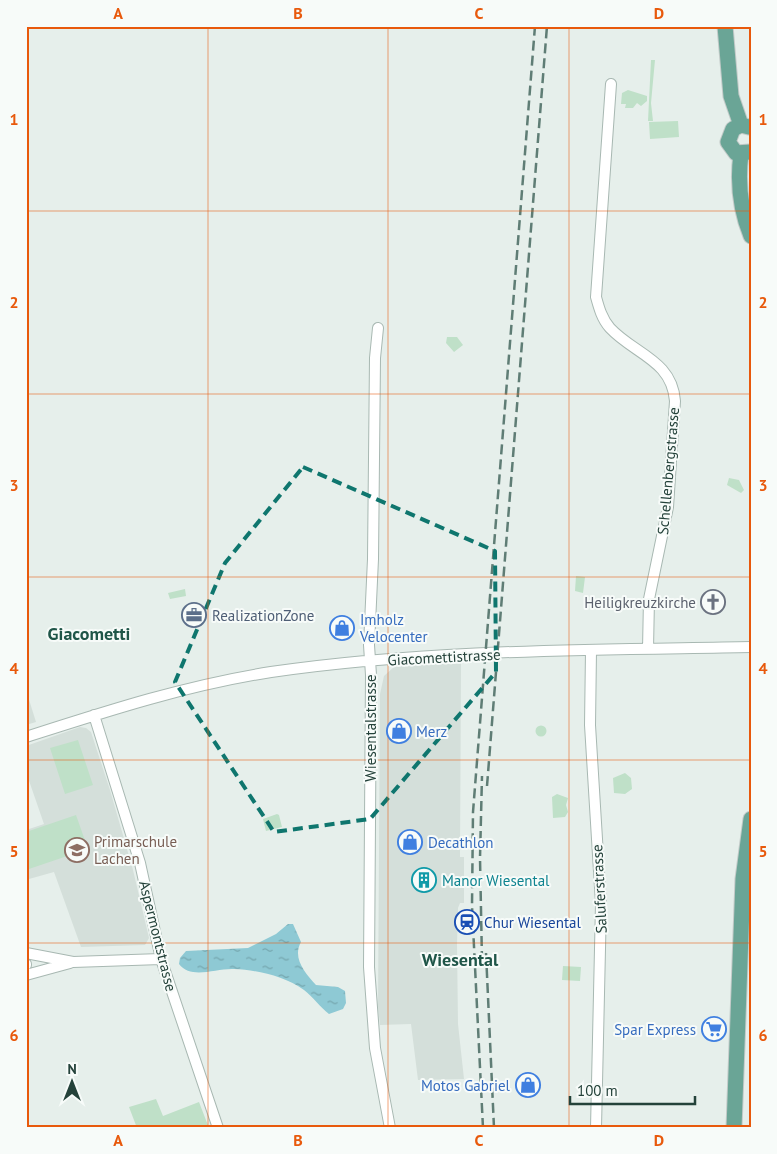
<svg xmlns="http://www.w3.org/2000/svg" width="777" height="1154" viewBox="0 0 777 1154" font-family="'PT Sans',sans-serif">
<defs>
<pattern id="water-ripples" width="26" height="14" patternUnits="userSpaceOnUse" patternTransform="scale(1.25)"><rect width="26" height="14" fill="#8ec9d4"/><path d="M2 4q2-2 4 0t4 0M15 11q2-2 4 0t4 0" fill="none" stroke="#74a5ad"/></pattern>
</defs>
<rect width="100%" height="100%" fill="#e6efeb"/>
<path fill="#d4dfda" d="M461,663l-1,194h4v46h-4l-2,5 -1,36 1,80 6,55 -46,1 -7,-56 -31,1 -2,-18 2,-313 4,-18 11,-10z
M26,690l10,32 -10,3z
M80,727l6,1 5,4 19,58 23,80 16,68 -4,7 -64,2 -27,-75 -25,7 -3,-5v-44l18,-6 -18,-52v-26z"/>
<path fill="#bfe0c8" d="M651,60h4l-4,43 2,18h-5z
M628,90l19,6v5l-6,5 -4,-3 -4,5h-8l1,-4h-5l1,-11z
M678,121l1,16 -29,2 -1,-17z
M447,337h10l6,8 -9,7 -8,-9z
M729,478l10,2 5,10 -3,3 -14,-8z
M576,576l9,1 -2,16 -8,-2z
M185,589l1,7 -16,3 -2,-6z
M535.5 731a5.5 5.5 0 1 1 11 0a5.5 5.5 0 1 1-11 0Z
M78,740l15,45 -28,9 -15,-46z
M625,773l6,5 1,11 -7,5 -11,-1 -1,-15z
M557,794l11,4 -2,7 2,7 -3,5 -12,1 -1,-21z
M277,814l2,1 3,12 -16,4 -3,-12z
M76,815l12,34 -62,21v-38z
M563,966l18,1 -1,14 -18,-1z
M156,1099l7,17 36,-14 10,26h-72l-8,-21z"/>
<path fill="url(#water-ripples)" d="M288,924h5l8,18c-9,16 4,31 15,43l22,2 7,4 1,12 -3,6 -14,5c-9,-7 -16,-17 -25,-24 -20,-14 -47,-20 -70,-21 -18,-1 -43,11 -55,-5l1,-6 6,-7 62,-3 28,-14z"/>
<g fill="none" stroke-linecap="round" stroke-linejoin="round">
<defs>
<path id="minor" d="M611,84l-15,213c3,11 6,22 14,31 24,26 62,32 65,73l-7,106 -19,92 -1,50
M378,328l-3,30 -2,201 -4,86 2,30 -2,292 6,81 15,80
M591,651l-1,74 11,179 -5,224
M94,715l46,148 21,96 57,169
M26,737c81,-26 161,-52 245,-65 158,-23 320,-22 480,-25
M26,953l47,9 88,-3
M26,964v1
M26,975l44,-12"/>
<path id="primary" d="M725,26l6,70 10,29
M749,127l-8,-2 -8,4 -5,13 8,11 14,-1
M741,154c-4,30 -1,55 10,82
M734,1128l9,-249 8,-60"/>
</defs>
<use href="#minor" stroke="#a8b8b2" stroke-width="12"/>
<use href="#primary" stroke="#c2cac8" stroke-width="17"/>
<use href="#minor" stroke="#fff" stroke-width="10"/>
<use href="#primary" stroke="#6aa596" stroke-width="15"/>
<path stroke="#5f7d75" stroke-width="2.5" stroke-dasharray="10 5" stroke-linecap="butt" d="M487,786l60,-760
M486,953l8,175
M482,961l-2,-103 2,-82
M483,1128l-11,-222 1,-94 62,-786"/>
</g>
<path fill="none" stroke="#0f766e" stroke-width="4" stroke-dasharray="10 6" stroke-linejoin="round" d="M303,467l192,84 1,121 -126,147 -96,13 -99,-150 50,-119z"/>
<path fill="none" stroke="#e8590c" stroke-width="1" stroke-opacity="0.55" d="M208,26v1102M388,26v1102M569,26v1102M26,211h725M26,394h725M26,577h725M26,760h725M26,943h725"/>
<defs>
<symbol id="church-ring" viewBox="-11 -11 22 22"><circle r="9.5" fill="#f7fbf9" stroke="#6b7280" stroke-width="1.5"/><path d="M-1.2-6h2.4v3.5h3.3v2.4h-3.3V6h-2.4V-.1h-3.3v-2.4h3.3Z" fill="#6b7280"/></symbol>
<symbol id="office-ring" viewBox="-11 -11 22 22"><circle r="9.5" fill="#f7fbf9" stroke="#5c6f8a" stroke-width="1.5"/><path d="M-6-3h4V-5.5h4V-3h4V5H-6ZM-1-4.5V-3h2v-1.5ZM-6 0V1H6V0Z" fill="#5c6f8a"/></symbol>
<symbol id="shop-ring" viewBox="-11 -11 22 22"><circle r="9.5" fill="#f7fbf9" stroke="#3f7fe0" stroke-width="1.5"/><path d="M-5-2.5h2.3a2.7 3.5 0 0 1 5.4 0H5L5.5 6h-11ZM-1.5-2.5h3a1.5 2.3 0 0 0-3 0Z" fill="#3f7fe0"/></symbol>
<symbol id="school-ring" viewBox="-11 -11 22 22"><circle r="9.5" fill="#f7fbf9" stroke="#8d6e63" stroke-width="1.5"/><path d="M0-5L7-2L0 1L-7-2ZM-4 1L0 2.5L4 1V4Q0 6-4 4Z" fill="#8d6e63"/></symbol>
<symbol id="building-ring" viewBox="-11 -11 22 22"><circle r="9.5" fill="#f7fbf9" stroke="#0f9aa8" stroke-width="1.5"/><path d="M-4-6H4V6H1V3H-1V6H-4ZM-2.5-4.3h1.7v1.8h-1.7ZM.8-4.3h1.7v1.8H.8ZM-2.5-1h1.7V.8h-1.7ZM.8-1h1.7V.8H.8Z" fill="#0f9aa8"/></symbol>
<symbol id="station-ring" viewBox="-11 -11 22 22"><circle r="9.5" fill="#f7fbf9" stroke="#1a4fb4" stroke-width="1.5"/><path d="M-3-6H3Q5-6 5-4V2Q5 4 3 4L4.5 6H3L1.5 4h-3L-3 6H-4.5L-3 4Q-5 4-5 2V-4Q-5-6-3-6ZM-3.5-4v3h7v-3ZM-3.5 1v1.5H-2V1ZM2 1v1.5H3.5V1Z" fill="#1a4fb4"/></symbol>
<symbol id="supermarket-ring" viewBox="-11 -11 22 22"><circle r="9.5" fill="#f7fbf9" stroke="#3f7fe0" stroke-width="1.5"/><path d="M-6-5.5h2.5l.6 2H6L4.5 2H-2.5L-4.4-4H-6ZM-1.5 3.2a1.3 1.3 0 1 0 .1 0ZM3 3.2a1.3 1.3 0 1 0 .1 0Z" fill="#3f7fe0"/></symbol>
</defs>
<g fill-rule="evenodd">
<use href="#church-ring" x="699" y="588" width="28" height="28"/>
<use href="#office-ring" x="180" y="601" width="28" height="28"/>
<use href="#shop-ring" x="328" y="614" width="28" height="28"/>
<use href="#shop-ring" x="385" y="717" width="28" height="28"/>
<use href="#shop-ring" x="396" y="828" width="28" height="28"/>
<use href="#school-ring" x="63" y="836" width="28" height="28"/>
<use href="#building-ring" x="410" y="866" width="28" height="28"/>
<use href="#station-ring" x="453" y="908" width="28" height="28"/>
<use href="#supermarket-ring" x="700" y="1015" width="28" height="28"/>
<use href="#shop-ring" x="514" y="1071" width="28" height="28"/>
</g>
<g text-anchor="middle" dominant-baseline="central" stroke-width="4" stroke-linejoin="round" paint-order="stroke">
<g font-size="15" fill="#24423a" stroke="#f7fbf9">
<text transform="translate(668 471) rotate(-85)">Schellenbergstrasse</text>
<text transform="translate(444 657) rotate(-3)">Giacomettistrasse</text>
<text transform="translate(370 728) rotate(-90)">Wiesentalstrasse</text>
<text transform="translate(599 889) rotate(-93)">Saluferstrasse</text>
<text transform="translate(158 936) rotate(76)">Aspermontstrasse</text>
</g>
<g font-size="15" fill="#5b616d" stroke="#f7fbf9" text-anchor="end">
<text x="696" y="602">Heiligkreuzkirche</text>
</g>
<g font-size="15" fill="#4e5e75" stroke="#f7fbf9" text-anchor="start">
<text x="212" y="615">RealizationZone</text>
</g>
<g font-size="15" fill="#366cbe" stroke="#f7fbf9" text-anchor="start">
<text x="360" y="619">Imholz<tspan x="360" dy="17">Velocenter</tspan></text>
<text x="416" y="731">Merz</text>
<text x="428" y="842">Decathlon</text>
<text x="696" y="1029" text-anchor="end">Spar Express</text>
<text x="510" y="1085" text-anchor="end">Motos Gabriel</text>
</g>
<g font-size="15" fill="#785e54" stroke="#f7fbf9" text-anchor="start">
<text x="94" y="841">Primarschule<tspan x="94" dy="17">Lachen</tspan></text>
</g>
<g font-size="15" fill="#0d838f" stroke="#f7fbf9" text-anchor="start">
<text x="442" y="880">Manor Wiesental</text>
</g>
<g font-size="15" fill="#164399" stroke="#f7fbf9" text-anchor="start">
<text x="484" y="922">Chur Wiesental</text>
</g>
<g font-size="18" font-weight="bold" fill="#1f5548" stroke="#f7fbf9">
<text x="89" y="633">Giacometti</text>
<text x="460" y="959">Wiesental</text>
</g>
</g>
<rect width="777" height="1154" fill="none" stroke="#f7fbf9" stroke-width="55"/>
<g transform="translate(72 1082)" stroke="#f7fbf9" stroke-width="4" paint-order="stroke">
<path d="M0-4L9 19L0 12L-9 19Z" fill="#24423a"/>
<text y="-8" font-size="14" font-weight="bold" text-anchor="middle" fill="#24423a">N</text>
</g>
<path d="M570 1096v8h125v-8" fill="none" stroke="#24423a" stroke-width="2.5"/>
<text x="577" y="1096" font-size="15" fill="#24423a" stroke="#f7fbf9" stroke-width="4" paint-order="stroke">100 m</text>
<rect x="28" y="28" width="722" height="1098" fill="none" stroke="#e8590c" stroke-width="2"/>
<g font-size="16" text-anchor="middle" font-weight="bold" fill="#e8590c">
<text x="118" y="19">A</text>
<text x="298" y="19">B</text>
<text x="479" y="19">C</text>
<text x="659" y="19">D</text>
<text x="14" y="125">1</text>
<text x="763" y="125">1</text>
<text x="14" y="308">2</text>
<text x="763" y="308">2</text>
<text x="14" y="491">3</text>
<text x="763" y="491">3</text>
<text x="14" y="674">4</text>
<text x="763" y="674">4</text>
<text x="14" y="857">5</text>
<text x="763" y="857">5</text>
<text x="14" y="1041">6</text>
<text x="763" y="1041">6</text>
<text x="118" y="1146">A</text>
<text x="298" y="1146">B</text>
<text x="479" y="1146">C</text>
<text x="659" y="1146">D</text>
</g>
</svg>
